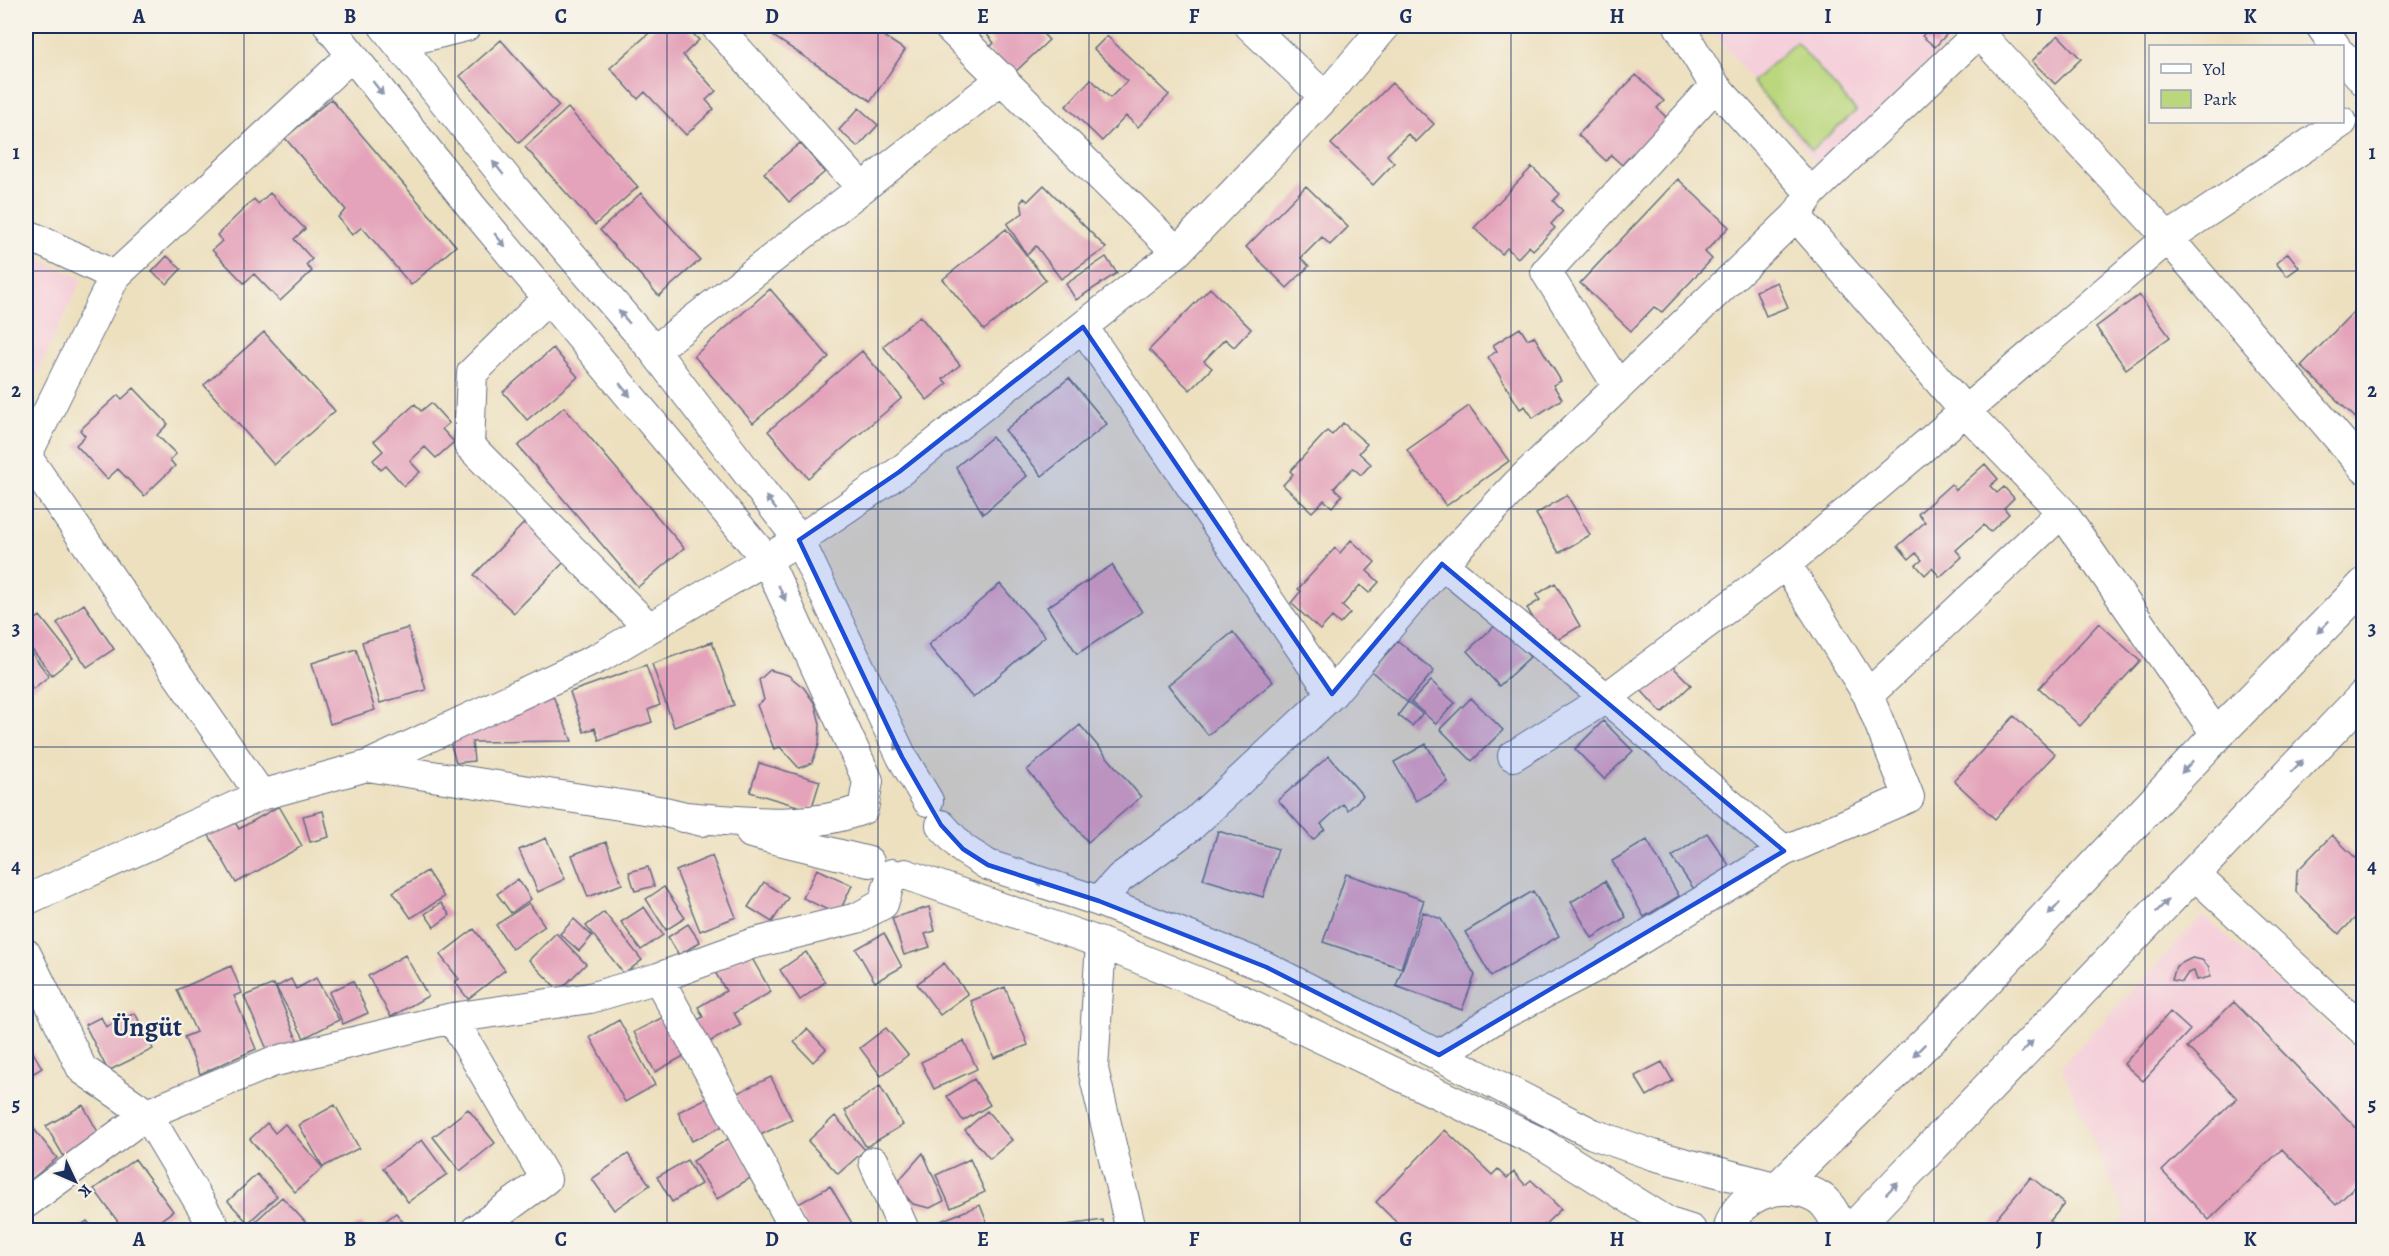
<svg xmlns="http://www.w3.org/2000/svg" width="2389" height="1256" viewBox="0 0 2389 1256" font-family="Alegreya,serif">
<rect width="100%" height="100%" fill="#f7f3e8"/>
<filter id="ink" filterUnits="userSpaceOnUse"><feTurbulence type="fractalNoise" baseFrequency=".0167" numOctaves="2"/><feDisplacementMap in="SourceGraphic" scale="12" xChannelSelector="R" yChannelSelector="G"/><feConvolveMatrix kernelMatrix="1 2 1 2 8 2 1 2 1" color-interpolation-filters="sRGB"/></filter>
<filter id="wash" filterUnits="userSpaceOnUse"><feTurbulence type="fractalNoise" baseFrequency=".008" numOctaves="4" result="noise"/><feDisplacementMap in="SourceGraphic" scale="24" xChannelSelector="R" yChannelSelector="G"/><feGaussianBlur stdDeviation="1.35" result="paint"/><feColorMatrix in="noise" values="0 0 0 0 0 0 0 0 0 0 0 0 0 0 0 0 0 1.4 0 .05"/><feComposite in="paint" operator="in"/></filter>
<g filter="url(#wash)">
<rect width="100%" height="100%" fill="#ede0bf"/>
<path fill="#f5cfda" d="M1709,26h254l-130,136h-18z
M26,252l56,27 -56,118z
M2203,915l160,144v171h-250l12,-14 -64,-150z"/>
<path fill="#bad77d" stroke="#6a836e" stroke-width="1.5" d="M1796,42l60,69 -44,39 -60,-68z"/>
<g id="blocks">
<path fill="#e4a3ba" d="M657,26h28l14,14 -16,15 33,36 -10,9 8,9 -28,26 -41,-43 -7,7 -28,-31z
M780,26h88l37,24 -34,51 -98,-65z
M980,26h55l14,14 -37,35 -24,-26 6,-6z
M1932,26h22l-19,21 -13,-11z
M2058,35l23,24 -26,25 -23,-23z
M1107,36l62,59 -31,32 -12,-11 -24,25 -36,-35 25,-27 19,19 17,-17 -33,-32z
M501,40l58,66 -40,37 -59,-67z
M1636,75l28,26 -7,7 10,10 -30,40 -4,-5 -11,12 -11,-10 -5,6 -28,-26z
M1392,83l42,41 -18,18 -8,-8 -21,21 7,8 -21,22 -42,-41z
M331,99l125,147 -45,39 -49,-58 -10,8 -14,-18 8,-7 -61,-72z
M568,108l70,79 -43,38 -70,-78z
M859,108l19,17 -20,22 -19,-17z
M800,143l25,29 -36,30 -25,-29z
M1532,167l28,27 -7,7 10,10 -12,13 4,4 -22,22 -4,-4 -11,12 -11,-10 -5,6 -28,-26z
M1678,179l51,48 -24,25 7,7 -50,53 -8,-5 -23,24 -51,-48z
M1044,185l62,63 -45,31 -25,-33 -9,9 -20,-31 16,-11 -2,-11 3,-4 4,3z
M1306,186l42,41 -18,18 -8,-8 -21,21 8,8 -22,22 -41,-41z
M270,193l35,36 -11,10 18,20 -6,6 6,6 -32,30 -26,-27 -10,9 -32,-33 10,-9 -5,-6 37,-36 4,5z
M641,193l59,67 -41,36 -59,-66z
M1006,229l40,51 -62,50 -41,-51z
M2288,253l11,14 -12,9 -11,-13z
M167,256l14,13 -14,15 -15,-12z
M1106,257l11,16 -41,27 -10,-16z
M1777,282l11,25 -22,9 -10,-25z
M1210,288l41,41 -17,18 -9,-8 -21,22 8,7 -22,22 -41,-40z
M770,289l59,68 -76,66 -59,-67z
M2139,295l31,42 -44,32 -30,-42z
M2362,303l2,1v122l-63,-60z
M920,316l40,49 -17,14 4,5 -20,16 -44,-54z
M1520,328l7,11 7,-3 27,45 -8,4 9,14 -29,19 -8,-12 -5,3 -32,-52 9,-6 -4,-6z
M264,332l71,79 -61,54 -70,-80z
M553,348l25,29 -51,43 -24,-28z
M862,351l40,47 -94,80 -40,-47z
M1069,378l38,46 -65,52 -37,-46z
M134,388l34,36 -11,11 19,19 -6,6 5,6 -31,30 -26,-27 -11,10 -31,-34 9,-9 -5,-6 38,-35 4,4z
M431,403l18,20 -7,6 12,13 -18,16 -11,-11 -15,14 10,11 -16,14 -18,-20 -5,4 -8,-10 10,-9 -9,-10 41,-37 6,7z
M1469,406l40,55 -63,45 -39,-56z
M564,407l120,141 -46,39 -120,-141z
M1343,423l24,21 -8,9 12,11 -10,11 -8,-7 -19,20 8,7 -10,12 -8,-7 -12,12 -29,-27 10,-11 -3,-3 37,-40 5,4z
M992,437l35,39 -44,38 -27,-47z
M1985,464l13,15 -8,7 7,7 7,-6 10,11 -10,10 5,6 -19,18 -6,-7 -28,25 6,7 -22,20 -8,-9 -7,7 -9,-10 6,-5 -6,-7 -7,6 -11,-13 27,-24 -7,-8 33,-30 5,6z
M1567,495l23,40 -31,18 -23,-39z
M528,519l40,39 -54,55 -40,-38z
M1351,540l24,22 -8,9 12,11 -10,11 -9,-8 -18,21 8,7 -10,11 -8,-7 -12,13 -29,-27 10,-12 -3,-2 37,-41 5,5z
M1112,565l30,47 -65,42 -30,-47z
M1555,583l25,43 -31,19 -22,-37 13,-8 -4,-5z
M1000,584l45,52 -72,62 -45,-53z
M84,604l30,45 -27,18 -30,-44z
M40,616l33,42 -21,17 -26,-33v-15z
M1498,623l32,34 -31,29 -32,-35z
M2099,623l41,38 -60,65 -41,-38z
M408,628l18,62 -46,13 -18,-61z
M1233,632l40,50 -65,53 -40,-50z
M1398,641l36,30 -27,31 -36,-31z
M712,642l22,63 -60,22 -22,-63z
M356,649l19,61 -45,14 -18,-61z
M29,650l20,26 -16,13 -7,-10v-26z
M1667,661l24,24 -29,28 -23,-25z
M646,665l14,40 -12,5 4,12 -53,18 -4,-12 -11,4 -14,-40z
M770,670l18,5 16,13 11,16 5,20 -1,20 -7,19 -13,5 -19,-21 -6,2 -17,-44 7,-5 -5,-20z
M1431,681l24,22 -19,21 -25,-22z
M553,696l19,45 -100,1 2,19 -18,2 -8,-29z
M1471,698l32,32 -31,31 -32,-32z
M1408,702l14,12 -10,12 -14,-11z
M2014,716l41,38 -60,65 -41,-38z
M1603,721l30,30 -29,28 -29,-30z
M1080,725l61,72 -53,45 -61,-72z
M1426,744l22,38 -32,19 -22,-39z
M1329,756l34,40 -15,14 -5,-6 -22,20 4,5 -12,11 -35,-40z
M759,763l61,18 -9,29 -61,-18z
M279,806l23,40 -66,37 -30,-53 25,-14 8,13z
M323,811l6,26 -19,5 -7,-26z
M1218,831l60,18 -15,48 -60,-18z
M1707,833l24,35 -35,24 -24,-35z
M2332,835l32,31v43l-25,25 -43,-42 1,-21z
M546,838l19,41 -27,13 -19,-42z
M1647,840l32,56 -35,21 -32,-56z
M606,842l16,42 -34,13 -16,-42z
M712,856l24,61 -36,14 -24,-60z
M648,867l6,19 -19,5 -6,-19z
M817,869l35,16 -14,30 -35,-17z
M427,871l17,26 -33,21 -18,-26z
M1346,874l78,26 -23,68 -78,-26z
M518,879l13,20 -20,14 -14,-19z
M1605,881l21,36 -34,21 -21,-36z
M764,882l24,16 -16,24 -24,-15z
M664,887l21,31 -19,12 -20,-31z
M1533,891l26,45 -68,40 -26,-44z
M441,903l9,12 -16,12 -9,-13z
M529,903l16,23 -33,23 -16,-24z
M644,907l19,28 -22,15 -20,-28z
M929,907l6,24 -10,3 5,13 -26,8 -12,-37z
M604,912l38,48 -18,14 -38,-48z
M1423,912l18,7 34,56 -13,35 -66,-24z
M574,919l18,17 -13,15 -19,-17z
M688,924l12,18 -21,13 -11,-18z
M474,929l31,41 -37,29 -13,-17 4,-3 -19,-24z
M556,933l30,31 -27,27 -30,-31z
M884,933l18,34 -27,15 -19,-33z
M806,952l19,30 -25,18 -20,-30z
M749,953l22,39 -37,21 7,12 -39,21 -12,-22 13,-7 -5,-10 28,-16 -11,-19z
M405,955l23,41 -37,21 -23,-41z
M2192,958l10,2 7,7 1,10 -13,3 -3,-9 -6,2 -6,9 -10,-2 4,-14z
M944,963l24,31 -28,21 -23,-31z
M231,966l11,27 -8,3 22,53 -56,25 -16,-37 12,-5 -19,-42z
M316,978l23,42 -35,18 -28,-51 15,-8 5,10z
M353,981l15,32 -25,11 -14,-32z
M274,984l24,58 -29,12 -25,-58z
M1005,987l23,58 -34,13 -23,-57z
M2234,1002l130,134v42l-28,27 -54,-56 -73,71 -47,-49 75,-73 -50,-51z
M2170,1012l20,18 -47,51 -19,-17z
M135,1013l18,36 -45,22 -23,-46 16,-8 5,10z
M669,1014l20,39 -34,19 -21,-40z
M619,1020l36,65 -30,17 -35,-65z
M886,1028l22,27 -27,21 -21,-28z
M807,1029l19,20 -13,13 -19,-20z
M26,1040l16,28 -16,10z
M964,1041l13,28 -43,20 -13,-27z
M1662,1062l11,19 -26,15 -12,-20z
M771,1077l21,43 -36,17 -21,-43z
M974,1079l16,26 -27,16 -16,-25z
M880,1086l23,39 -37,22 -21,-36z
M713,1095l14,29 -35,17 -14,-29z
M83,1105l20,36 -36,21 -21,-36z
M335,1105l24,43 -36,19 -24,-42z
M468,1109l27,34 -35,28 -27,-34z
M987,1111l25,29 -22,19 -25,-29z
M835,1116l30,34 -27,24 -30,-33z
M26,1119l31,39 -31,26z
M267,1123l8,10 10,-9 38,44 -28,24 -45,-53z
M1445,1130l47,45 6,-6 9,9 7,-6 11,13 6,-5 30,29 -22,21h-135l-28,-28z
M731,1137l24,38 -38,24 -24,-38z
M422,1140l25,34 -39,28 -25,-34z
M923,1153l21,48 -14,7 -17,-4 -12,-13 -1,-12z
M628,1154l22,31 -36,25 -22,-31z
M135,1159l38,52 -26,19h-23l-30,-41z
M970,1159l15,33 -34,16 -15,-33z
M687,1160l14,24 -29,18 -15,-25z
M257,1174l20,22 -29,27 -20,-22z
M2031,1177l33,27 -14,17 11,9h-74z
M830,1186l26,44h-47l-14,-24z
M282,1197l24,26 -8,7h-48l-2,-2z
M980,1205l10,25h-51l-3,-7z
M396,1213l13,17h-36z
M237,1220l5,10h-16l-2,-3z
M1103,1220l1,10h-43l-1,-4z
M87,1221l7,9h-19z
M361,1223l6,7h-16z"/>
</g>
</g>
<g filter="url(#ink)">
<use href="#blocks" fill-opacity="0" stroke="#646d80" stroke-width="1.5"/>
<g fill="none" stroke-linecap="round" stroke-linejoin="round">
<defs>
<path id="minor" d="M329,26l142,180 296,354 101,221 -5,28c-57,22 -120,12 -180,8
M384,26l129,161 141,164 145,189 103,217 26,44
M716,26l146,162
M948,26l229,226
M1250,26l75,71
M1679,26l36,60 96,107
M2321,26l14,20
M1979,33l189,205 196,230
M398,43l68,-17
M2342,55l22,26
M1796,216l169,195 97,101 155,223
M26,234l89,42
M548,298l-76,75 -3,72 180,183
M1083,327l249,367
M654,351l349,-273
M1618,386l-72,-114 169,-186
M1442,564l164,134 178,153
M1868,695l194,-183
M1513,756l93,-58 180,-134 382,-326 174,-116
M367,766l298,46 37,9
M261,795l-235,-339 89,-180 237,-221
M941,825l22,24 25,16 111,36 167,66 327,167 60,21 125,33
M751,833l118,29
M2193,873l171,158
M905,874l196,69 134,54 306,146 128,80 22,7
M26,900l235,-105 106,-29 233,-109 199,-117 100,-68 278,-220 148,-155 60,-71
M1099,901l21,-23 71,-52 141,-132 110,-130 75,-80 279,-268 15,-23 175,-167
M1101,943l-8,126 38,161
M26,954l56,115 65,45 69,116
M658,978l138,252
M452,1018l94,161 -70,51
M1439,1055l57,-37 99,-51 189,-116 125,-54 -41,-102 -82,-131
M874,1162l30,68
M26,1203l121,-89 125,-52 180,-44 138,-20 68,-20 93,-34 106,-26 26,-14 9,-30"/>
<path id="primary" d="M1778,1188l173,-170 266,-283 147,-150
M1730,1230c8,-40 59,-53 91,-31 10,8 15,20 20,31
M1852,1230l512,-534"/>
</defs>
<use href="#minor" stroke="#646d80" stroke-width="32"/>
<use href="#primary" stroke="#646d80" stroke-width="35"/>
<use href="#minor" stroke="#fff" stroke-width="30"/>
<use href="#primary" stroke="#fff" stroke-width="33"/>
</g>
<defs><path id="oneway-solid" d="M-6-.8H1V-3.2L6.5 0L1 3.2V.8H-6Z" transform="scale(1.5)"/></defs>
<g fill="#8d97ae">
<use href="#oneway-solid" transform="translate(378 88) rotate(52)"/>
<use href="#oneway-solid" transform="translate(498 168) rotate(-129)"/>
<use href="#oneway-solid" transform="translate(500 240) rotate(50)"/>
<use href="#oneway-solid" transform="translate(624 317) rotate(-131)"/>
<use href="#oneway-solid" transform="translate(625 390) rotate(50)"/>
<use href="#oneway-solid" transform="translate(771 503) rotate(-128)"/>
<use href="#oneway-solid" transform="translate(782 593) rotate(66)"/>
<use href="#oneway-solid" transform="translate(2323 627) rotate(134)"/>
<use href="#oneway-solid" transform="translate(899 750) rotate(-116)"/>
<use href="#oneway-solid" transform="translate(2297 766) rotate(-46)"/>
<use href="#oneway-solid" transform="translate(2187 767) rotate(133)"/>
<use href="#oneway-solid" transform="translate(1043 883) rotate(-162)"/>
<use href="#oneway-solid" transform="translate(2162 906) rotate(-46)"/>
<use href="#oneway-solid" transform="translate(2054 909) rotate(133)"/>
<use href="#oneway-solid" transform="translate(2027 1047) rotate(-46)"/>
<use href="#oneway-solid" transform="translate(1919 1050) rotate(135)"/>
<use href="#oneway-solid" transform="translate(1892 1188) rotate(-46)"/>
</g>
</g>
<path fill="#1d4ed8" fill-opacity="0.2" stroke="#1d4ed8" stroke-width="4.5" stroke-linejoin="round" d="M1083,327l249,367 110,-130 342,287 -345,204 -173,-88 -167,-66 -111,-36 -25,-16 -22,-24 -39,-68 -103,-217 100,-68z"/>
<path fill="none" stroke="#1b2f5e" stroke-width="1.5" stroke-opacity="0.55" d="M244,26v1204M455,26v1204M667,26v1204M878,26v1204M1089,26v1204M1300,26v1204M1511,26v1204M1722,26v1204M1934,26v1204M2145,26v1204M26,271h2338M26,509h2338M26,747h2338M26,985h2338"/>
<g text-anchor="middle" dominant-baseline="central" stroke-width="4.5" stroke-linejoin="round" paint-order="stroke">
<g font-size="27" font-weight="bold" fill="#1b2f5e" stroke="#f7f3e8">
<text x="147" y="1027">Üngüt</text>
</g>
</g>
<rect width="2389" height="1256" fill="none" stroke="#f7f3e8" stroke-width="66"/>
<rect x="2149" y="45" width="195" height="78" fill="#f7f3e8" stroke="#9fa5b1" stroke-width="1.5"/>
<rect x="2161" y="64" width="30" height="9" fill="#ffffff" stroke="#9fa5b1" stroke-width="1.5"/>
<text x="2203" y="75" font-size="18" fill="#1b2f5e">Yol</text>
<rect x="2161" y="90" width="30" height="18" fill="#bad77d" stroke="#9fa5b1" stroke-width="1.5"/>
<text x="2203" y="105" font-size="18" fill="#1b2f5e">Park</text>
<g transform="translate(75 1181) rotate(134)" stroke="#f7f3e8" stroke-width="4.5" paint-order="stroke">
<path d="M0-4.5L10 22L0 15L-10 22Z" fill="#1b2f5e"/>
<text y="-9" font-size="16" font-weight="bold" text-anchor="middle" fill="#1b2f5e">K</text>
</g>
<rect x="33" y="33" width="2323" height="1190" fill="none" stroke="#1b2f5e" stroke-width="2"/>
<g font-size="20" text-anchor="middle" font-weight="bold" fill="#1b2f5e">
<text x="139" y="23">A</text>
<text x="350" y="23">B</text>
<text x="561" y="23">C</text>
<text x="772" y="23">D</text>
<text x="983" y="23">E</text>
<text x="1194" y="23">F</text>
<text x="1406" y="23">G</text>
<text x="1617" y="23">H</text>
<text x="1828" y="23">I</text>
<text x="2039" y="23">J</text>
<text x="2250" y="23">K</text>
<text x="16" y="159">1</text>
<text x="2372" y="159">1</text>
<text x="16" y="397">2</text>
<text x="2372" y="397">2</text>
<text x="16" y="635">3</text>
<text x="2372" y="635">3</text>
<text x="16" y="873">4</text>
<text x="2372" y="873">4</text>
<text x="16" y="1111">5</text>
<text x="2372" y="1111">5</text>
<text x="139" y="1246">A</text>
<text x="350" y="1246">B</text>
<text x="561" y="1246">C</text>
<text x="772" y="1246">D</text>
<text x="983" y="1246">E</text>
<text x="1194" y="1246">F</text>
<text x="1406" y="1246">G</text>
<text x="1617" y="1246">H</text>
<text x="1828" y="1246">I</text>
<text x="2039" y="1246">J</text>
<text x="2250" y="1246">K</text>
</g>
</svg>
